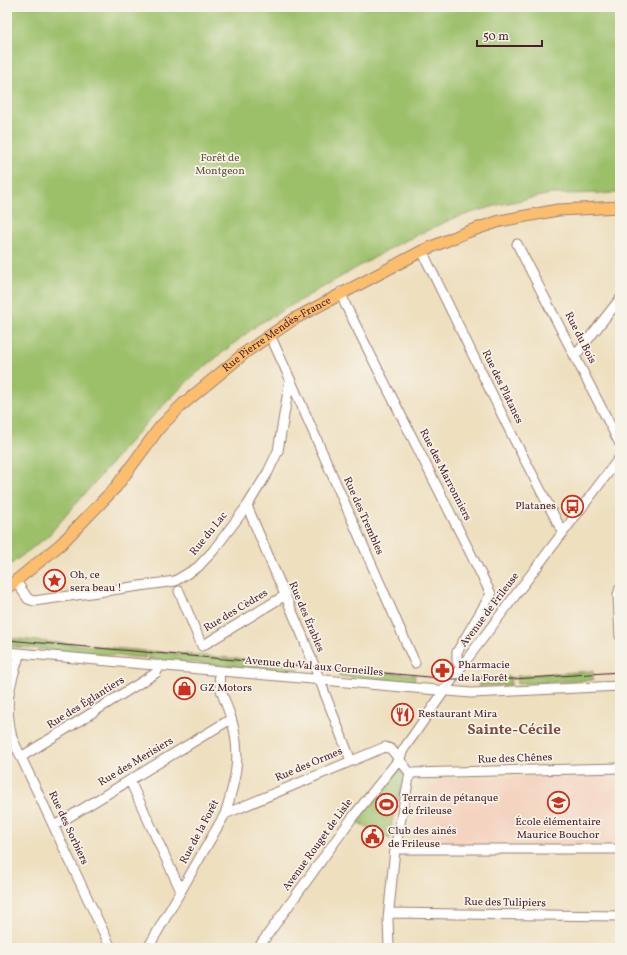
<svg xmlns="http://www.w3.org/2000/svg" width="627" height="955" viewBox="0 0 627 955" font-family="Vollkorn,serif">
<rect width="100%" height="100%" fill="#f7f3e8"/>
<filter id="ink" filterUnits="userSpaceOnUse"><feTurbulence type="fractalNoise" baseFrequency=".025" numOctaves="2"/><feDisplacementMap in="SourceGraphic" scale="8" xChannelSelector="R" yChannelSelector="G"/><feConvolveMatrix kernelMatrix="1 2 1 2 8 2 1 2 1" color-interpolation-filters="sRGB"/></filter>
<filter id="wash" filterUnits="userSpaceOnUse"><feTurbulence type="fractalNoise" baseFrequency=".012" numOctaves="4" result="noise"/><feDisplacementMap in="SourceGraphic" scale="16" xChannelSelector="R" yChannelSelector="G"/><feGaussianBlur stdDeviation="0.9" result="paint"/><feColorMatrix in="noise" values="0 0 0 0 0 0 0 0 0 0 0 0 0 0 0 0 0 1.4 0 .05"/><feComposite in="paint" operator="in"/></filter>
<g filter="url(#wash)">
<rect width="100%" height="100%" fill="#eedfbf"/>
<path fill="#f4d3c0" d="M616,774l1,70h-202l-4,-4 11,-47 6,2 2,-8 8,-1v-7z"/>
<path fill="#9cc06a" stroke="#73704a" d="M7,7h613v186l-69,1 -53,11 -44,13 -56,26 -141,81 -65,52 -44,44 -100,115 -41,31z
M7,638l139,13 -1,7 -138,-12z
M148,651l151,13 -1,8 -150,-13z
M339,668l76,7 -1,7 -76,-6z
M593,671v9l-76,4v-8z
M510,677l1,8 -32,1v-8z
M400,770l5,4 -13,48 -2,17 -33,-17 13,-20 10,-5 17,-26z"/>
</g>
<g filter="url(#ink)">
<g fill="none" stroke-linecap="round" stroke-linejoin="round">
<defs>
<path id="minor" d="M517,244l103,200
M422,251l93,190 48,92
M341,292l4,12 146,290 -34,58v9l4,6
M575,356l45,-57
M290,379l125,284
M247,506l56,131 48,124
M16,581l12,18 6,2 141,-20 23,-14 15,-16 34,-45 21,-34 10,-21 12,-72 -20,-44
M620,588l-2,7 2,41
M179,591l23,55 82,-50
M7,652l464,41 149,-7
M20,653c-11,35 -16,48 -8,85l99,210
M21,757l135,-84 4,-8
M410,773l210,-5
M130,781l51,110
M225,814l160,-67 6,2 19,24 -15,76 -7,70 1,29
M54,826l177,-107
M395,849h225
M389,913l231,3
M148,948l77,-134c11,-35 17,-61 6,-96 -5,-16 -14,-31 -11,-47
M258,948l94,-130 48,-60 3,-8 58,-83 159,-210"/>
<g id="major">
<path id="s1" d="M7,588l54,-44 55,-57 44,-60 23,-23 63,-52 48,-33 128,-68 45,-19 33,-11 58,-11 62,-3"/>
</g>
</defs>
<use href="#minor" stroke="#9c7f75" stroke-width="11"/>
<use href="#major" stroke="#9c7f75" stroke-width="13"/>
<use href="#minor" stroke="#fff" stroke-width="9"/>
<use href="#major" stroke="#fabe6e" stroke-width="11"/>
<path stroke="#4a1f2b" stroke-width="1" d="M7,640l445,39h62l106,-7"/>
</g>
</g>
<defs>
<symbol id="bus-ring" viewBox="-11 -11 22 22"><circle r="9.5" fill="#f7f3e8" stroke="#c8321e" stroke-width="1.5"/><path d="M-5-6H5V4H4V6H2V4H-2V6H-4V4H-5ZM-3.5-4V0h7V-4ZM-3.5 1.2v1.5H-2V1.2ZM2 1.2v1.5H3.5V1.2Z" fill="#c8321e"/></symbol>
<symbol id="sight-ring" viewBox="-11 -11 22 22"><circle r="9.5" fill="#f7f3e8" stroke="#c8321e" stroke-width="1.5"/><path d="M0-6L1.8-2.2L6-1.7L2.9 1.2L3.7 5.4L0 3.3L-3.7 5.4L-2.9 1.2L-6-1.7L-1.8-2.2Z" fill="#c8321e"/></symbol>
<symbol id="pharmacy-ring" viewBox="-11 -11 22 22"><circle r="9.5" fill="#f7f3e8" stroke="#c8321e" stroke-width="1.5"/><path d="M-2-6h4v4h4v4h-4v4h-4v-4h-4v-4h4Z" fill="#c8321e"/></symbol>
<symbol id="shop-ring" viewBox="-11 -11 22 22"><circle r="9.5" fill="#f7f3e8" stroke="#c8321e" stroke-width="1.5"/><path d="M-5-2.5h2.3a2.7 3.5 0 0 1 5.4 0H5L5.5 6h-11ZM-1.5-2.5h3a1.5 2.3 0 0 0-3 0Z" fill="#c8321e"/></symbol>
<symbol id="restaurant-ring" viewBox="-11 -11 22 22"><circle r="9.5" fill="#f7f3e8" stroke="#c8321e" stroke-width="1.5"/><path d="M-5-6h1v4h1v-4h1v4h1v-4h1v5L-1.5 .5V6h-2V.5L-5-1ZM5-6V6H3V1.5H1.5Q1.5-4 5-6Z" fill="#c8321e"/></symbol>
<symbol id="school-ring" viewBox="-11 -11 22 22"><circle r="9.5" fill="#f7f3e8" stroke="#c8321e" stroke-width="1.5"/><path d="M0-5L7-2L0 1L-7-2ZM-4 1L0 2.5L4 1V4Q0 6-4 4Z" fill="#c8321e"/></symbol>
<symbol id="stadium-ring" viewBox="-11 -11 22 22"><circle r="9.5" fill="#f7f3e8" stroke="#c8321e" stroke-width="1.5"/><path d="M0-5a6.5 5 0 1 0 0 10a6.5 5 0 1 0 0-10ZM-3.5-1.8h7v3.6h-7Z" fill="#c8321e"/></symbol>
<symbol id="civic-ring" viewBox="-11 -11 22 22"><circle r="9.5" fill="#f7f3e8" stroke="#c8321e" stroke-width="1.5"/><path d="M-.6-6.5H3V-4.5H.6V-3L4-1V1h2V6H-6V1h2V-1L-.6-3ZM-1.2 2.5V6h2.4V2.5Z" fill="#c8321e"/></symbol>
</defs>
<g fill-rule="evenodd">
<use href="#bus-ring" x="560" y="494" width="25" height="25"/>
<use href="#sight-ring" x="42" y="568" width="25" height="25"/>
<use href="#pharmacy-ring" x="430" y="658" width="25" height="25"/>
<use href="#shop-ring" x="172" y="676" width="25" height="25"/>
<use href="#restaurant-ring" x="390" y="702" width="25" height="25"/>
<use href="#school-ring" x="546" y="790" width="25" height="25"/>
<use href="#stadium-ring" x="374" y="792" width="25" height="25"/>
<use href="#civic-ring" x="360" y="824" width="25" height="25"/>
</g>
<g text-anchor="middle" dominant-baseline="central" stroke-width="3.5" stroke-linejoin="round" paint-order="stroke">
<g font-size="11" fill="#634f3e" stroke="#f7f3e8">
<text x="220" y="158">Forêt de<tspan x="220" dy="13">Montgeon</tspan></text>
</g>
<g font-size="11" fill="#4a1f2b" stroke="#f7f3e8">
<text stroke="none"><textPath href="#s1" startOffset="373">Rue Pierre Mendès-France</textPath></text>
<text transform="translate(580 338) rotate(63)">Rue du Bois</text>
<text transform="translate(502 387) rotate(64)">Rue des Platanes</text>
<text transform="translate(445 475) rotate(63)">Rue des Marronniers</text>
<text transform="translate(363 516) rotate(66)">Rue des Trembles</text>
<text transform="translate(209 534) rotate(-51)">Rue du Lac</text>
<text transform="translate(490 610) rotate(-53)">Avenue de Frileuse</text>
<text transform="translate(236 611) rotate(-31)">Rue des Cèdres</text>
<text transform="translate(306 617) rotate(67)">Rue des Érables</text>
<text transform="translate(314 667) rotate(5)">Avenue du Val aux Corneilles</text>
<text transform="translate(86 703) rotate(-32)">Rue des Églantiers</text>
<text transform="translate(515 759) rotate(-2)">Rue des Chênes</text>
<text transform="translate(136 762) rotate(-31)">Rue des Merisiers</text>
<text transform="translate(309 765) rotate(-23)">Rue des Ormes</text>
<text transform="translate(68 828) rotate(65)">Rue des Sorbiers</text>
<text transform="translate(200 832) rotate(-62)">Rue de la Forêt</text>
<text transform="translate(318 845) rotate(-54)">Avenue Rouget de Lisle</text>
<text transform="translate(505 903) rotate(1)">Rue des Tulipiers</text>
</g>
<g font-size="11" fill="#4a1f2b" stroke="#f7f3e8" text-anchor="start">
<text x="556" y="506" text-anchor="end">Platanes</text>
<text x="70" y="575">Oh, ce<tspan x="70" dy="13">sera beau !</tspan></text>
<text x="458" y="665">Pharmacie<tspan x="458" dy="13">de la Forêt</tspan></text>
<text x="200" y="688">GZ Motors</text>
<text x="418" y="714">Restaurant Mira</text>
<text x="402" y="798">Terrain de pétanque<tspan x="402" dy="13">de frileuse</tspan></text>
<text x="558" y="822" text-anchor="middle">École élémentaire<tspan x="558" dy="13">Maurice Bouchor</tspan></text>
<text x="388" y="831">Club des ainés<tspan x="388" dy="13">de Frileuse</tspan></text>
</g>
<g font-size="15" font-weight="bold" fill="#7a4e40" stroke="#f7f3e8">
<text x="514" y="730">Sainte-Cécile</text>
</g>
</g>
<rect width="627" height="955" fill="none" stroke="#f7f3e8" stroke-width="24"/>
<path d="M477 40v6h65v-6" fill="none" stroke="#4a1f2b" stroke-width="2"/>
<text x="483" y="40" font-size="12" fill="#4a1f2b" stroke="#f7f3e8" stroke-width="3" paint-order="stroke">50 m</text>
</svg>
